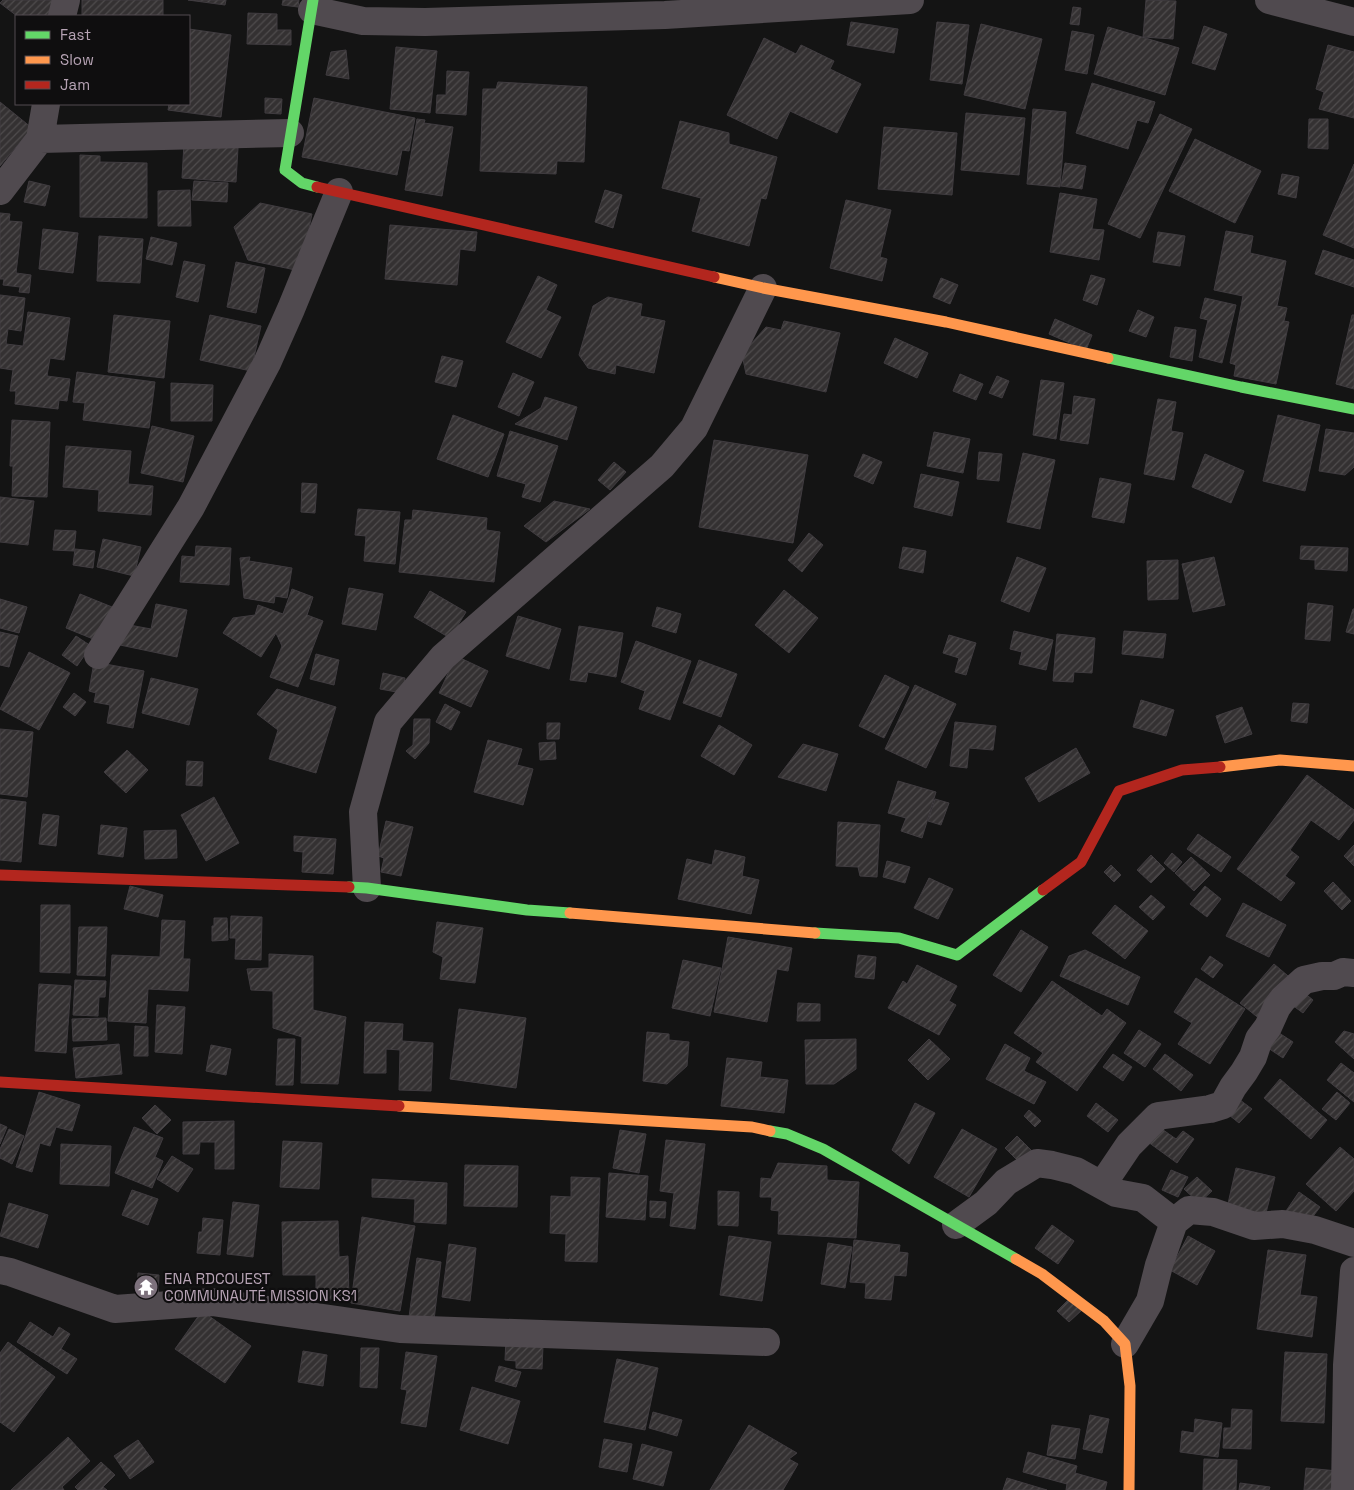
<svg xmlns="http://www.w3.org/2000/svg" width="1354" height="1490" viewBox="0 0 1354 1490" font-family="'Space Grotesk',sans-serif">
<defs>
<pattern id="building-hatch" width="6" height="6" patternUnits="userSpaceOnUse" patternTransform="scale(1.25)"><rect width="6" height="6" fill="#343132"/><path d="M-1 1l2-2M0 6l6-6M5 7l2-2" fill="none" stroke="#4f4c4d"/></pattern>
</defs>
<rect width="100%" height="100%" fill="#141414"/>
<path fill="url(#building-hatch)" stroke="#403c40" d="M3,0h49l2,16h-37l-17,-13z
M82,0h81v16h-81z
M188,0h38l-1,5z
M283,0h16l-1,7 -16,-2z
M1146,0l30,1 -3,38 -30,-2z
M1073,7l8,1 -2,17 -9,-1z
M248,13l29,1v16h14v15l-44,-1z
M851,22l47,7 -4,24 -47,-8z
M937,22l32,3 -7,59 -32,-4z
M981,24l61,15 -17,70 -61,-14z
M1204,26l23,8 -12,36 -23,-7z
M1108,27l71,21 -14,47 -71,-21z
M189,29l42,6 -10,82 -53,-7 1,-6h20z
M1072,31l22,4 -7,39 -22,-4z
M764,38l32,16 5,-9 33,16 -4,8 31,15 -24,49 -47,-22 -13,28 -50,-24z
M1328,45l26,7v66l-35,-9 5,-17 -8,-3z
M396,47l41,4 -7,62 -40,-4z
M346,50l3,29 -23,-4 5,-23z
M447,71l22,1 -3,43 -30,-2 1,-18h9z
M498,82l89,5 -3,75 -27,-1 -1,13 -76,-3 3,-82h13z
M1092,83l63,19 -7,21 -11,-3 -9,29 -52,-16z
M265,98l17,1 -1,15 -16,-1z
M314,98l101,20 -6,33 -7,-1 -5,25 -95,-18z
M0,102l32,26 -32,38z
M1033,109l33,3 -6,75 -33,-3z
M966,113l59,5 -6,57 -58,-5z
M1160,114l32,15 -52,109 -32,-14z
M417,119l8,1 -1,3 29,4 -11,69 -37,-6z
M1309,119h19v30l-20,-1z
M680,121l49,12v11l48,13 -11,42 -5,-1 -12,48 -57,-15 9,-33 -39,-10z
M884,127l73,6 -5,62 -74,-6z
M1195,139l66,32 -26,52 -66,-32z
M184,143l54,5 -2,34 -54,-4z
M80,155l20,1v6l47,1v55l-67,-1z
M1065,163l21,3 -4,23 -21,-3z
M1354,164v84l-31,-13z
M1282,174l17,3 -3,21 -18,-4z
M29,181l21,5 -5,20 -21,-4z
M194,181l34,2 -1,19 -35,-2z
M190,190l1,36h-33v-35z
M605,190l17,5 -9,33 -18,-6z
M1060,193l37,6 -5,30 12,1 -5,30 -49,-8z
M846,200l45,10 -11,47 7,2 -5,22 -52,-13z
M260,203l52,11 -12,57 -52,-11 -14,-33z
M0,213l10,1 -1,7 13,1 -6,51 15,2 -2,18 -10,-1 1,-5 -17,-2 1,-6h-4z
M390,225l87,7 -2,19 -15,-2 -3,36 -72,-6z
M43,229l35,4 -5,40 -34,-4z
M1226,231l27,5 -3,17 36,8 -9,45 10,2 -3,13 5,1 -13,62 -42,-8 2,-11 -6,-2 13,-67 -29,-6z
M1158,232l27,4 -5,30 -27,-4z
M99,236l44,3 -3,44 -43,-2z
M151,237l26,6 -5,22 -26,-6z
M1323,250l31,10v27l-39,-13z
M184,261l21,4 -7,37 -22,-5z
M236,262l29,6 -9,45 -29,-6z
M1091,275l14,4 -8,26 -14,-5z
M538,276l19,9 -11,25 15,7 -20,41 -35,-16z
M941,278l17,7 -8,19 -17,-7z
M0,295l25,3 -4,33 -13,-2 -2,15 17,2 5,-34 42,6 -6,42 -14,-2 -3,18 23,3 -3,22 -8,-1 -1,9 -43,-5 1,-13h-6l3,-21 -13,-2z
M608,297l34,7 -2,12 25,5 -11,52 -38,-8 -1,9 -27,-6 -9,-13 14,-49z
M1205,298l31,7 -14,58 -23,-6 9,-37 -8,-2z
M1138,310l16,7 -8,20 -17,-6z
M114,315l56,6 -6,57 -56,-6z
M210,315l51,11 -10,45 -51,-11z
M1352,315h2v74l-18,-5z
M1055,319l37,16 -6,15 -37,-16z
M784,321l56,12 -14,59 -80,-18 -4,-20 24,-27 15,3z
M1175,327l21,3 -4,31 -22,-4z
M895,338l33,15 -11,25 -33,-15z
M442,356l21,5 -7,26 -21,-5z
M77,372l78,10 -6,46 -66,-8 2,-17 -12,-1z
M513,373l21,9 -15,34 -21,-9z
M960,374l23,10 -7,16 -23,-9z
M997,376l12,5 -7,17 -13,-5z
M1041,380l23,3 -8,56 -23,-4z
M171,383l42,2 -1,36h-41z
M1074,396l21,3 -7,45 -28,-4 4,-26 8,1z
M545,397l32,10 -10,33 -52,-16 26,-16z
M1158,399l18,3 -5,29 12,2 -9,47 -30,-6z
M453,415l51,19 -16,43 -51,-18z
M1278,415l42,10 -15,66 -42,-10z
M12,420l38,2 -3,75 -35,-1 1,-30h-3z
M152,426l42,10 -11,46 -42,-9z
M1326,429l28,4v34l-9,8 -26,-4z
M510,431l48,15 -18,56 -18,-5 4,-13 -29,-8z
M934,432l36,7 -7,34 -36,-7z
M714,440l94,15 -15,88 -94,-16z
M66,446l65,5 -3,33 25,2 -2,29 -53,-4 1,-21 -36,-3z
M979,452l23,2 -3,27 -22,-2z
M1023,453l32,7 -15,69 -33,-7z
M863,454l19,8 -9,22 -19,-8z
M1205,454l39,17 -13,32 -39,-16z
M614,462l12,10 -16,18 -12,-10z
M921,474l38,8 -7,34 -38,-9z
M1100,478l31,6 -7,39 -32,-6z
M302,483l15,1 -2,29 -14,-1z
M0,497l34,4 -6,44 -28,-3z
M554,501l36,8 -44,33 -22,-16z
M358,509l42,3 -5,52 -31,-3 2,-25 -11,-1z
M413,510l74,8 -1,12 14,2 -6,50 -95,-10 6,-52h7z
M55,530l21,1 -2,20 -21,-1z
M809,533l14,12 -21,27 -14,-12z
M103,539l38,8 -7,29 -37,-9z
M196,546l35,2 -2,37 -49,-3 2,-26 13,1z
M1301,546l47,2 -1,23 -32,-2v-9l-15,-1z
M903,547l23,4 -3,22 -24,-5z
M75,549l20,2 -2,17 -20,-3z
M250,557l-1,4 43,7 -5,30 -12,-2 -1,7 -30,-5 -4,-40z
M1017,557l29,11 -17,44 -28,-11z
M1214,557l11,48 -32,7 -11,-48z
M1178,560v39l-30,1 -1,-39z
M349,588l34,6 -7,36 -34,-6z
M292,589l21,8 -6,18 16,6 -25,66 -28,-10 12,-31 -6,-13 -15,24 -38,-24 10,-15 22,-3 3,-10 25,9z
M784,590l34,28 -29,35 -34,-28z
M430,591l36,21 -16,26 -36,-21z
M80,594l37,15 -14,34 -37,-15z
M0,599l27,8 -8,26 -19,-5z
M1308,603l25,3 -3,35 -25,-2z
M156,604l31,6 -10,47 -57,-12 4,-21 27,5z
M657,607l24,7 -5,19 -24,-7z
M1353,609h1v25l-8,-2z
M518,616l43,13 -12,40 -43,-13z
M579,626l44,7 -7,44 -28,-5 -2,10 -16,-2z
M1014,631l39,9 -7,30 -27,-6 3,-12 -12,-3z
M1124,631l42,3 -3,24 -41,-4z
M0,632l18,4 -9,31 -9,-2z
M1057,634l38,4 -3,35 -18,-1 -1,10 -20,-1z
M949,635l27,8 -10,32 -11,-3 4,-14 -16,-5z
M76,636l15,10 -14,20 -15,-11z
M636,641l55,20 -21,59 -31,-11 6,-18 -24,-9z
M29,652l41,21 -31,57 -39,-21z
M316,654l23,6 -5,25 -24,-6z
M456,656l32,15 -17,36 -32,-14z
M699,660l38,14 -16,43 -38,-14z
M94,662l50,9 -11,57 -26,-5 3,-18 -16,-3 2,-9 -7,-2z
M383,673l22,5 -3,15 -22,-4z
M885,675l24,12 -25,51 -25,-12z
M151,678l47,11 -9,36 -47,-12z
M915,685l41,19 -30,64 -41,-19z
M277,689l59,18 -20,66 -47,-14 9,-29 -21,-16z
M74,693l12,9 -11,14 -12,-9z
M1141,700l33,10 -8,26 -33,-9z
M1293,703l16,1 -2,19 -16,-2z
M445,704l15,8 -9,18 -15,-8z
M1242,707l10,27 -27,9 -9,-27z
M414,719h16l-1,24 -14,16 -9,-8 7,-6z
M955,722l41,4 -3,24 -24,-2 -2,20 -17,-2z
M547,723h13l-1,16h-12z
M719,725l33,20 -18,30 -33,-19z
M0,729l33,3 -6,65 -27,-3z
M488,740l34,9 -5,16 16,4 -10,36 -49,-13z
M555,742l1,17 -16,1 -1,-17z
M803,744l35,10 -12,37 -48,-14z
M1076,748l14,25 -51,29 -14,-24z
M127,750l21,20 -22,23 -22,-21z
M187,761l16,1 -1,24 -16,-1z
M1307,775l47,35v10l-15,20 -28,-20 -21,30 9,7 -14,19 10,7 -14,18 -44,-32z
M898,781l38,11 -14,46 -21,-7 5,-13 -18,-5z
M214,797l25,46 -33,18 -25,-46z
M0,799l26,3 -5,60 -21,-2z
M935,799l14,4 -8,22 -13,-4z
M43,814l16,2 -3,30 -17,-2z
M386,821l27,6 -12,49 -20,-4 3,-14 -6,-2z
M838,822l42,3 -3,52 -17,-1 -2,-9 -22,-1z
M101,825l26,3 -4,29 -25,-3z
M176,830l1,28 -32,1 -1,-28z
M1198,834l33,23 -10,15 -34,-23z
M294,836l42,3 -3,35 -31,-2 1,-20 -9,-1z
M1354,845v21l-10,-10z
M715,850l30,7 -3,19 17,4 -8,34 -73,-15 9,-40 25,6z
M1172,853l10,9 -8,10 -10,-9z
M1151,855l14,14 -14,14 -14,-13z
M1191,857l19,18 -16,16 -19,-18z
M887,861l23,6 -5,16 -22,-6z
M1111,865l10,10 -7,7 -10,-10z
M929,878l24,11 -15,30 -24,-11z
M1333,882l18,19 -9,9 -18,-19z
M130,886l33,9 -5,22 -34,-8z
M1205,886l16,13 -14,18 -17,-13z
M1151,895l14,12 -12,13 -14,-13z
M1243,903l43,22 -17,32 -43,-21z
M41,905h29v68l-30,-1z
M1115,905l33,26 -23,28 -33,-26z
M231,916l31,1 -1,43 -26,-1 1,-21h-6z
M214,918h13l1,22 -16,1v-15h2z
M162,920l23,1 -2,38h7l-2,32 -40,-2 -2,34 -38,-2 4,-66 48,2z
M437,922l46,6 -8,55 -35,-4 3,-22 -10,-5z
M79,927h28l-2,49 -28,-1z
M1021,930l27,17 -27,45 -28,-17z
M728,937l64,11 -4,23 -11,-2 -10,53 -53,-10z
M1085,950l55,27 -12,28 -68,-29 9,-20z
M269,954l44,2v54l33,7 -8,67 -37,-1 1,-46 -29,-9v-37l-22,-1 -4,-21 22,-1z
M858,955l18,2 -2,22 -19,-2z
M1210,956l13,9 -10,13 -12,-9z
M683,960l38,8 -11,48 -38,-8z
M1274,964l20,17 -33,39 -21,-17z
M917,965l40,21 -8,15 7,4 -17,30 -51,-27 15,-27 4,3z
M1196,978l49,31 -35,55 -32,-20 14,-21 -18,-11z
M75,980l31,1 -1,16h-6l-1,19 -25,-1z
M1052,981l50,35 5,-7 19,14 -49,68 -41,-29 7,-9 -29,-20z
M39,984l32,2 -5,67 -31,-2z
M1298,988l15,12 -10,13 -15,-11z
M798,1003l22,1v17h-23z
M157,1005l28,2 -3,47 -27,-2z
M459,1009l67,9 -10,70 -66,-9z
M106,1018l1,22 -34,1 -1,-22z
M365,1022l38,2 -1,17 31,2 -2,48 -32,-1 1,-40 -14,-1v24h-22z
M135,1026l13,1v29h-14z
M1139,1030l22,14 -16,23 -21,-14z
M1276,1031l17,11 -10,16 -18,-12z
M1344,1031l10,3v25l-19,-17z
M647,1032l22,2v6l20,2 -2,24 -20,18 -24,-3z
M278,1039h17l-2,46h-17z
M856,1039v30l-22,15h-28l-1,-44z
M929,1039l21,20 -22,21 -20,-20z
M119,1044l3,30 -46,4 -3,-30z
M1005,1044l25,14 -6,13 22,11 -12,22 -48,-25z
M211,1045l20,4 -5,26 -20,-4z
M1113,1054l19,13 -9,14 -20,-14z
M1165,1054l28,21 -12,16 -28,-22z
M727,1058l35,4 -2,15 28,3 -4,33 -63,-7z
M1341,1063l13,10v29l-27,-22z
M1280,1079l47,41 -16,19 -47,-41z
M39,1092l41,13 -8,26 -16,-4 -6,19 -10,-3 -8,29 -16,-5z
M1337,1092l13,11 -14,17 -14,-11z
M1236,1097l16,12 -13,14 -15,-12z
M915,1103l20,10 -26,51 -17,-14z
M1096,1103l22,17 -10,12 -21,-16z
M155,1105l16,15 -14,14 -15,-16z
M1029,1110l12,11 -6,6 -11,-11z
M234,1121v48h-19v-27h-15l-1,12h-16v-32z
M0,1124l7,3 -7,17z
M134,1127l29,11 -8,19 8,4 -11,27 -37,-15z
M1159,1127l17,12 7,-8 11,8 -17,24 -29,-21z
M9,1129l15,7 -12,28 -12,-6v-9z
M962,1129l35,20 -28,48 -35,-20z
M620,1130l26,4 -7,39 -26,-5z
M1017,1136l18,18 -12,12 -18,-18z
M666,1140l39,4 -10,85 -25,-3 4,-33 -14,-2z
M283,1141l39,2 -3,46 -39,-2z
M61,1144l50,2 -2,40 -49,-2z
M1340,1147l14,12v32l-18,20 -30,-27z
M172,1156l21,13 -15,23 -21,-13z
M778,1163l49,3v14l32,2 -3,56 -78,-4 1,-23 -8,-1 1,-13h-12l1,-19 10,1z
M465,1165l53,1 -1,41 -53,-1z
M1236,1168l39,9 -10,40 -38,-9z
M1171,1170l17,7 -10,20 -16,-7z
M609,1173l39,3 -3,44 -39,-3z
M571,1177l29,1 -3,84 -32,-1 1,-27 -16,-1 1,-37 20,1z
M1197,1177l15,14 -13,12 -15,-14z
M372,1179l75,4 -1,41 -32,-2 1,-23 -43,-2z
M132,1190l26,9 -10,26 -26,-10z
M718,1191l21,1 -1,34 -20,-1z
M1299,1192l21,15 -14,19 -20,-15z
M650,1201l16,1 -1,16 -15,-1z
M233,1202l26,3 -6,52 -26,-3z
M9,1203l39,12 -10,33 -38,-12z
M362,1217l53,9 -15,85 -49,-8z
M203,1218l20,2 -3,35 -23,-2 2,-21h3z
M338,1221l1,36 9,-1 1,43h-33v-24h-33l-1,-53z
M1052,1225l22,16 -16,23 -23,-16z
M729,1236l42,6 -9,59 -42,-6z
M1188,1236l27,15 -18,34 -27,-15z
M854,1240l46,5 -1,7 9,1 -2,23 -12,-1 -3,25 -26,-2 1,-15 -16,-1z
M828,1243l24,4 -7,41 -24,-4z
M449,1244l27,4 -6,53 -28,-4z
M1268,1250l38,5 -6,40 17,2 -5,40 -55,-8z
M417,1258l24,4 -7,58 -25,-3z
M138,1273l21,2 -1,23 -21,-2z
M1070,1298l12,12 -13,12 -12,-11z
M202,1311l49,35 -26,37 -50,-34z
M30,1322l23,15 6,-10 11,7 -9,15 16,10 -10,15 -50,-32z
M506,1338l37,8 -1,23 -26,-1v-7l-11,-1z
M8,1342l47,35 -41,55 -14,-10v-69z
M361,1348h18l-2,40 -17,-1z
M303,1351l24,4 -4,31 -25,-4z
M406,1352l31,4 -11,71 -25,-4 6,-33 -6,-1z
M1285,1352l42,2 -3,69 -43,-2z
M617,1359l41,9 -13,62 -41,-8z
M499,1366l22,6 -5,15 -21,-6z
M472,1387l48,14 -12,43 -48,-14z
M1232,1409l20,1 -1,39 -28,-1 1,-20h7z
M653,1412l29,8 -5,16 -28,-8z
M1090,1415l19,4 -7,34 -19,-4z
M1195,1419l27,4 -4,34 -38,-5 2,-21 12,2z
M749,1425l48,28 -8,6 9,5 -15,26h-73z
M1052,1425l28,4 -5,30 -28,-4z
M68,1437l22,24 -28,26 2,3h-53z
M604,1439l28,5 -5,28 -28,-5z
M138,1440l16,22 -24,17 -16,-23z
M642,1444l30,8 -9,34 -30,-7z
M1028,1452l49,14 -2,7 32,9 -2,8h-39l1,-6 -44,-12z
M1204,1459l33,1 -1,30h-33z
M101,1462l14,13 -12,12 4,3h-29l-3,-3z
M1306,1468l32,3 -2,19h-32z
M1007,1478l40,12h-44z
M1240,1483l30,4 -1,3h-30z"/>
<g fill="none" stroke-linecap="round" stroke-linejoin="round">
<path stroke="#504a4f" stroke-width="28" d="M1269,0l85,22
M312,10l51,11 62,1 240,-7 245,-15
M62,16l4,-16
M40,139l250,-6
M0,191l40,-52 6,-35
M98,655l93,-148 76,-144 24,-54 48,-117
M367,888l-4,-76 25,-90 55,-65 219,-191 32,-38 69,-140
M1102,1185l27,-40 29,-29 52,-7 13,-4 10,-18 11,-15 9,-15 6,-18 9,-12 9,-20 6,-8 21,-19 18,-4h12l9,-4 11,1
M956,1225l30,-22 20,-21 31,-19 15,2 24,6 40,22 27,5 31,24
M0,1270l10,2 105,37 97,-7 188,27 366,13
M1125,1344l25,-43 9,-36 15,-43 15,-12 24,2 41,14 29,-2 32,6 39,13
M1347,1365l7,-94
M1345,1490l2,-125h7"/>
<path stroke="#63d668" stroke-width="11" d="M313,0l-28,170 17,13 15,4
M1108,358l133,29 113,22
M349,887l18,1 160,22 43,3
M815,933l84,5 58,17 86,-65
M770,1131l17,3 36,15 193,110"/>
<path stroke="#ff974d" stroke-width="11" d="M714,277l49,11 183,34 162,36
M1220,767l60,-7 74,6
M570,913l245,20
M399,1106l353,21 18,4
M1016,1259l26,15 62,47 21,23 5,42 -1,104"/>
<path stroke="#b3261e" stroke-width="11" d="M317,187l397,90
M0,875l349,12
M1043,890l38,-28 38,-71 63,-21 38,-3
M0,1082l399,24"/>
</g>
<defs>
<symbol id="temple-disc" viewBox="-11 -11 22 22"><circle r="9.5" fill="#7d717c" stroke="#0f0e0f"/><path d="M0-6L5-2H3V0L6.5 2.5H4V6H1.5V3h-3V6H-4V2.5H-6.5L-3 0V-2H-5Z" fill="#fff"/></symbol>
</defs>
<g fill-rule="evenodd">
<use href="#temple-disc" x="132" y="1273" width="28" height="28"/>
</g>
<g text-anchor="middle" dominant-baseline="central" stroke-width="4.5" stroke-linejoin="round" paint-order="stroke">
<g font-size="15" fill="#b6a3b4" stroke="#0f0e0f" text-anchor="start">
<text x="164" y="1278">ENA RDCOUEST<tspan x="164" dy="17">COMMUNAUTÉ MISSION KS1</tspan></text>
</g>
</g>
<rect x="15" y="15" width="175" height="90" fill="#0f0e0f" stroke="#524a51"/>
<rect x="25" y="31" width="25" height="8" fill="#63d668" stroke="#524a51"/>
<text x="60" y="40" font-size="15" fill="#b6a3b4">Fast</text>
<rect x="25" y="56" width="25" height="8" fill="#ff974d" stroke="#524a51"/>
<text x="60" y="65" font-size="15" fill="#b6a3b4">Slow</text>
<rect x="25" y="81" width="25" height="8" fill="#b3261e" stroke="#524a51"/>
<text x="60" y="90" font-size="15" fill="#b6a3b4">Jam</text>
</svg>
